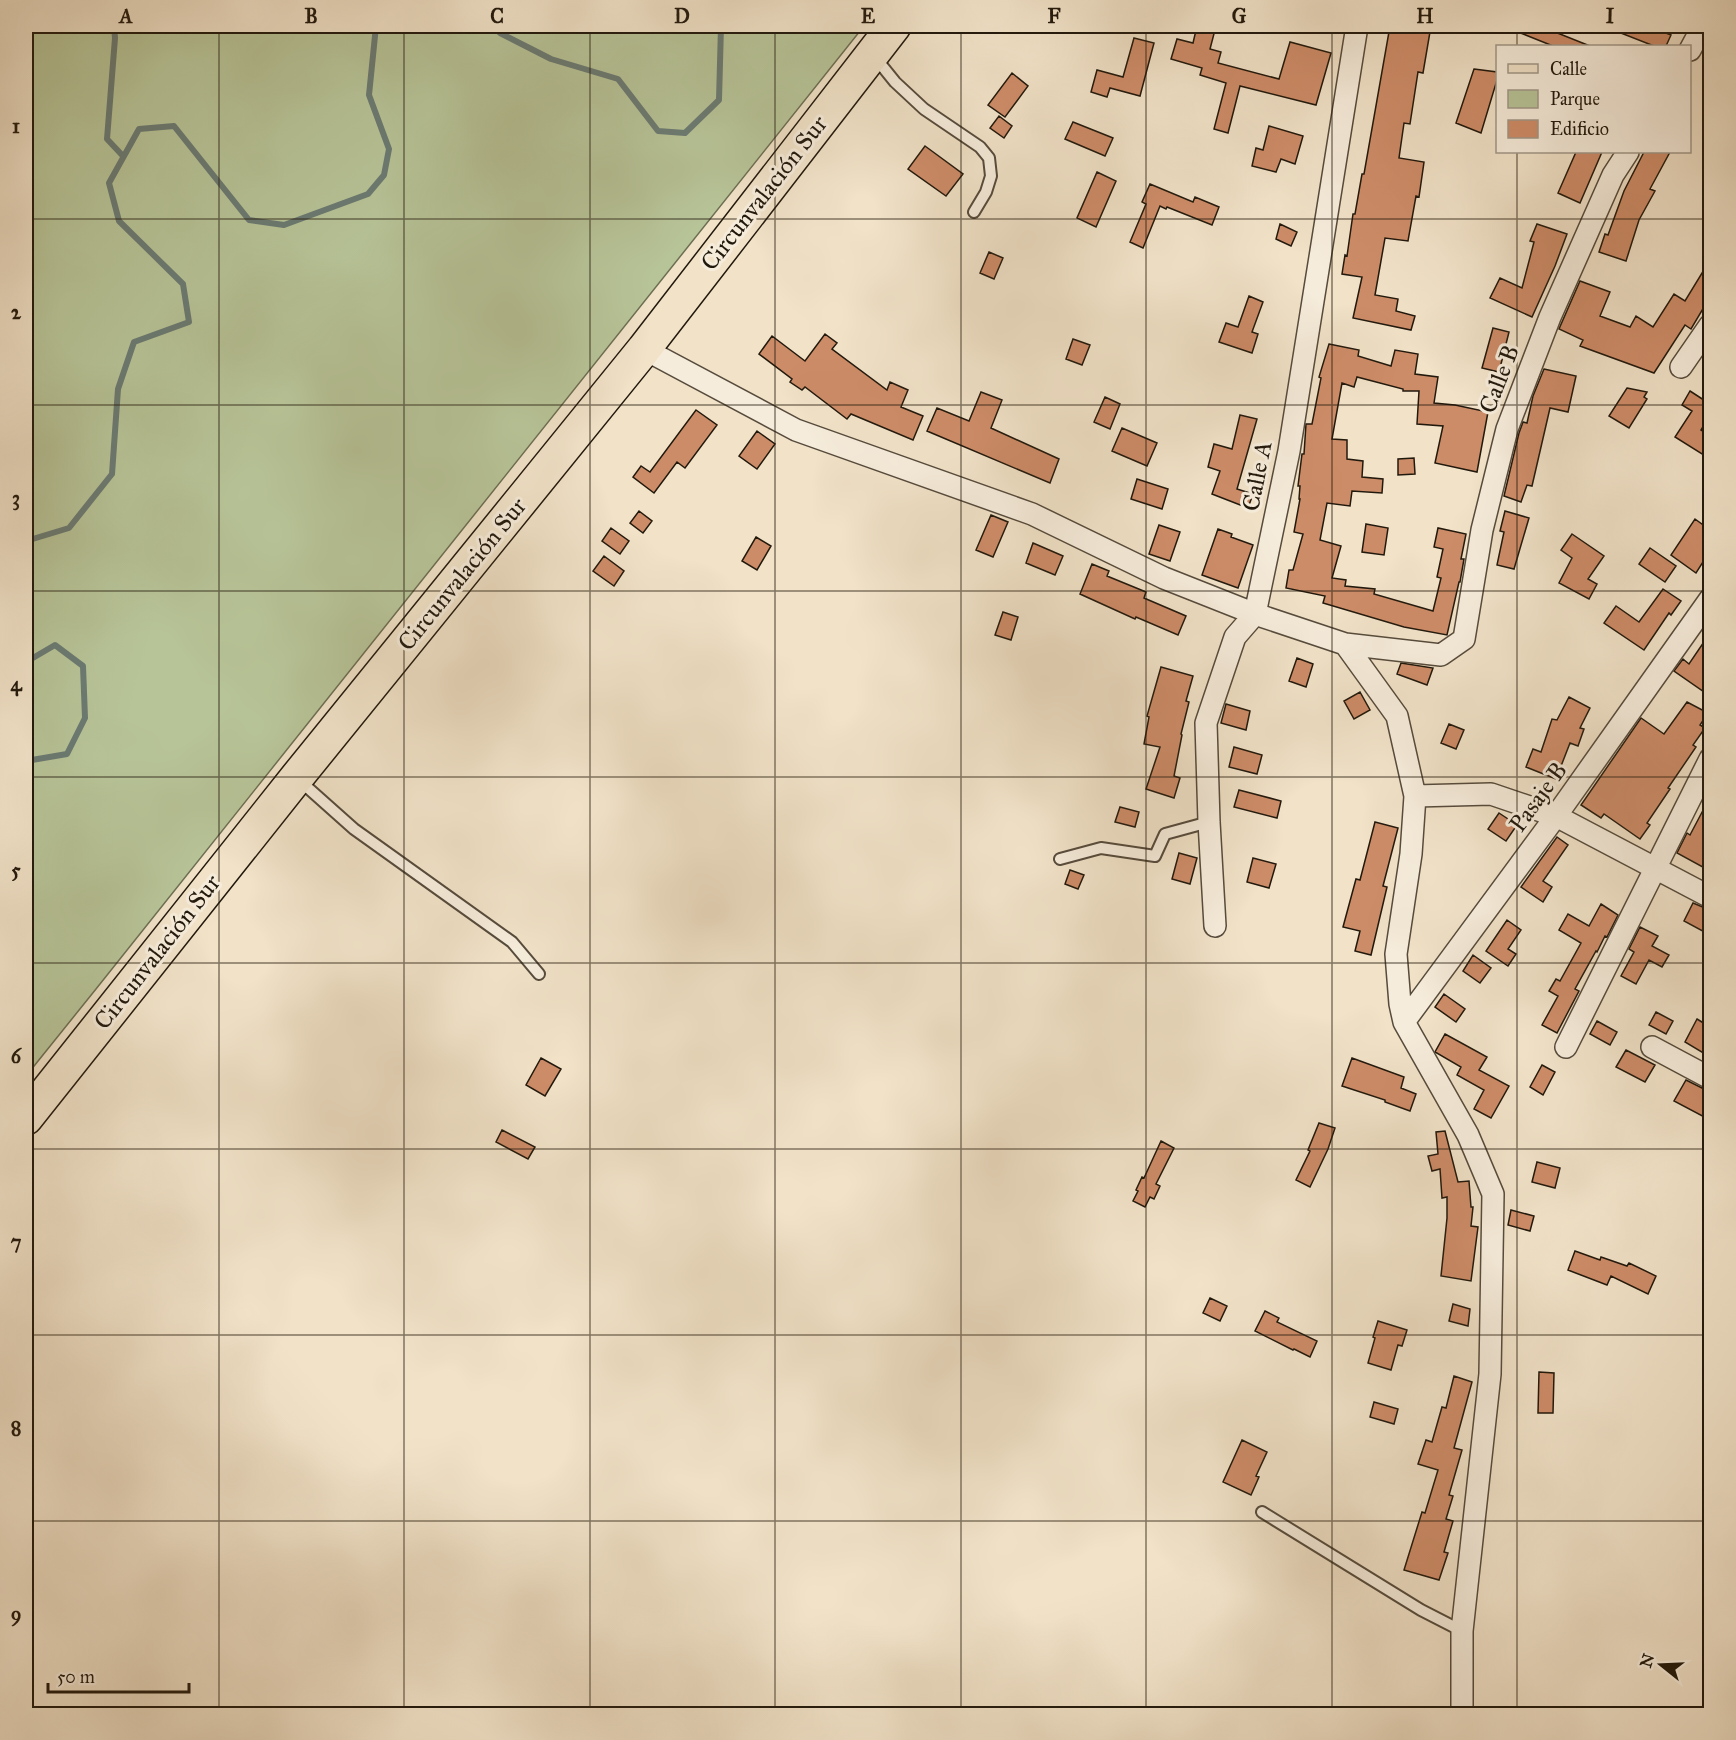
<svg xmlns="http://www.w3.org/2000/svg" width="1736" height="1740" viewBox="0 0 1736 1740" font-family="'IM FELL Great Primer',serif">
<rect width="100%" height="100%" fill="#f1e2c8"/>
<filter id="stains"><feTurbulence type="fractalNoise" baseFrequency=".00333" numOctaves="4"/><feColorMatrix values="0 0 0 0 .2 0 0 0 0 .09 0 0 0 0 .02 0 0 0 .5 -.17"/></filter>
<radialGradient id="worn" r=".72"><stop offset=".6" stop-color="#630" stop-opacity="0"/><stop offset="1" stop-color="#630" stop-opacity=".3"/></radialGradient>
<path fill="#b7c498" stroke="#6c6e52" stroke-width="1.5" d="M26,26h838l-768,963 -70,87z"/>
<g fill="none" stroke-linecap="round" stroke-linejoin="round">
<path stroke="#6b7b73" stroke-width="6" d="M114,26l1,12 -8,101 16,17
M493,26l7,7 51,26 67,20 40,52 27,2 34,-33 2,-74
M26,541l43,-13 43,-54 6,-85 16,-47 55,-20 -6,-38 -64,-63 -10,-38 30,-54 35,-3 75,94 35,5 84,-31 16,-19 5,-26 -20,-54 7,-69
M26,662l29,-17 28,21 2,52 -18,36 -41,7"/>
</g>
<path fill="#cd8c68" stroke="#22190d" stroke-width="1.5" d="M1197,26h19l-6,23 11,3 -3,11 61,16 11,-37 41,11 -15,52 -76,-19 -12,47 -14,-4 12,-46 -26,-8 2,-7 -31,-9 6,-20 16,4z
M1390,26h41l-8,47 -5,-1 -8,52 -6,-1 -5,35 25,4 -5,35 -3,-1 -8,45 -23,-3 -10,57 23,4 -2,12 19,5 -4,14 -58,-12 9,-41 -20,-3 3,-19 2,1 6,-42h2l7,-40h2z
M1503,26h37l50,20h-37z
M1603,26h45l23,9 -5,11h-12z
M1134,38l20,5 -14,53 -30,-8 -3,9 -16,-5 6,-22 26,7z
M1474,69l23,3v8l-16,53 -25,-10z
M1012,73l16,13 -23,31 -17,-12z
M999,116l13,10 -8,12 -14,-10z
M1073,122l40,16 -8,18 -40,-17z
M1269,126l34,10 -8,28 -14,-5 -5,13 -24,-6 4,-18 7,2z
M925,146l38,28 -17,22 -38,-27z
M1576,152h26l-22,51 -22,-10z
M1644,152h26l-20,37 5,2 -16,29 -13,41 -27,-9 6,-18 3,1 16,-44z
M1097,172l19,9 -20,46 -19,-9z
M1150,184l43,18 2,-5 24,10 -7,18 -45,-18 -1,2 -6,-3 -17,42 -13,-6 16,-38 -4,-2z
M1280,224l17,8 -6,14 -15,-7z
M1537,224l30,10 -12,32 -23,51 -42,-19 10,-20 22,10 12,-46 -4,-1z
M989,252l14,6 -9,21 -14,-6z
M1710,260v37l-19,32 -6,-4 -31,48 -74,-27 3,-6 -24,-11 21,-48 30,11 -10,24 30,11 6,-11 17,11 21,-33 11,7z
M1249,296l14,6 -11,30 6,2 -6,19 -33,-11 7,-19 12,4z
M1493,328l16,4 -10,40 -17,-4z
M825,334l12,9 -5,6 55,41 3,-8 18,8 -7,17 22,9 -10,24 -62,-26 -4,5 -42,-32 -3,3 -12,-8 2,-3 -33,-25 13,-18 33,25z
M1073,339l17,6 -8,20 -16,-6z
M1329,344l30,6 -1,6 33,10 4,-16 23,4 -3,20 23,3 -4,26 21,2 33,7 -11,60 -42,-9 8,-37 -26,-2 2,-33h-16v-2l-46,-12 -3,10 -12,-4 -10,56 15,1v19l16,2 -1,16 21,2 -1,14 -30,-2 -2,15 -23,-3 -7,37 21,6 -9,32 14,2 -1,6 30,3 -1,5 59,17 8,-33 -4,-1 6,-28 -9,-2 4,-19 28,6 -5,25h3l-4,23h-1l-12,53 -43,-8 -81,-24 2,-7 -39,-8 3,-18h4l10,-36 -9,-2 6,-33h-1l1,-13h-2l4,-32h2l2,-30h6l9,-46 -2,-1z
M1544,369l32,7 -8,36 -18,-4 -18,78 -5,-1 -6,17 -17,-6 15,-63 4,-11 4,1 6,-27z
M1627,388l20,4 -3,5 3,2 -18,29 -20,-12z
M1690,391l20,13v11l-9,15 9,6v23l-35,-22 17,-26 -10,-6z
M981,392l21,8 -11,28 68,31 -9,24 -123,-52 10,-23 32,13z
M1105,397l15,7 -10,25 -16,-7z
M696,410l21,15 -32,43 -8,-6 -23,31 -21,-16 8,-11 9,6z
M1240,415l17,4 -20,70 16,5 -5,14 -36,-14 8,-23 -12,-4 6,-23 18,5z
M1122,428l35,15 -10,23 -35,-15z
M757,431l18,13 -18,25 -18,-13z
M1414,458l1,16 -17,1v-16z
M1137,479l31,10 -6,20 -31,-10z
M639,511l13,10 -9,12 -13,-10z
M1505,511l24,7 -15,51 -17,-4 7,-33 -4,-1z
M991,515l17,7 -15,35 -17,-7z
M1695,519l15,11v21l-14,22 -25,-18z
M1366,524l22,4 -4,27 -22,-3z
M1159,525l21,7 -10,29 -21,-7z
M611,528l18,13 -9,13 -18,-13z
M1218,529l14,5 -1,3 22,8 -15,43 -36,-13z
M1572,534l32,22 -16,23 9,5 -8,15 -30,-16 13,-25 -11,-8z
M756,537l15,9 -14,24 -15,-9z
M1033,543l30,13 -8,19 -29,-12z
M1650,548l26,18 -11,16 -26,-18z
M604,556l20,15 -10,15 -21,-15z
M1092,564l17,7 -2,5 39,16 -2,6 42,18 -8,19 -42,-18 -1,2 -55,-25z
M1663,589l18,12 -10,14 -2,-2 -25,37 -40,-27 12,-17 23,16z
M1003,612l15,5 -7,23 -16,-5z
M1710,633v63l-36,-25 9,-12 6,5z
M1297,658l16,6 -7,23 -17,-6z
M1401,663l32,5 -6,17 -30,-11z
M1161,667l32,9 -7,25 3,1 -8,32 1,1 -8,41 6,2 -6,20 -28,-9 14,-42 -16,-3 5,-27 -2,-1z
M1360,692l10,18 -16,9 -10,-18z
M1569,697l21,11 -10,20 4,1 -6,17 -8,-3 -14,36 -30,-12 7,-18 8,3 11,-33 5,1z
M1687,702l21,11 -8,12 5,3 -12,17 3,2 -28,41 2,1 -23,34 3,2 -10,14 -36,-25 -3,4 -20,-13 60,-87 23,16z
M1226,704l24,7 -4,19 -25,-7z
M1449,724l15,6 -8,19 -15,-6z
M1234,747l28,8 -5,19 -28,-7z
M1239,790l42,11 -4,17 -43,-11z
M1710,797v74l-33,-18 10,-20 3,2z
M1120,807l19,5 -4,15 -20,-5z
M1499,813l18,12 -11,16 -18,-12z
M1375,822l23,6 -15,58 4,1 -16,68 -16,-4 5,-20 -17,-4 13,-48 4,1z
M1557,837l11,8 -25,36 9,6 -9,15 -22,-15z
M1179,853l18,5 -7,26 -18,-5z
M1253,858l23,6 -7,24 -22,-6z
M1070,870l14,5 -6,14 -13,-5z
M1693,903l17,7v25l-26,-14z
M1601,904l17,11 -11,22 -2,-1 -8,16 -1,-1 -21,38 4,2 -22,42 -15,-8 16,-29 -9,-5 7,-12 4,2 21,-38 -22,-13 9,-16 21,12z
M1507,920l14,10 -13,19 8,5 -8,12 -22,-15z
M1640,927l18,9 -6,10 17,9 -7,12 -13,-7 -13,24 -15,-8 13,-24 -5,-3z
M1473,955l18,13 -11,15 -17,-12z
M1444,994l21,15 -9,13 -21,-15z
M1656,1012l17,9 -7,13 -17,-9z
M1697,1019l13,8v30l-25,-15z
M1597,1021l20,11 -7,13 -20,-11z
M1445,1034l42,23 -8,13 30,16 -18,32 -17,-9 10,-19 -27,-15 4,-8 -26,-15z
M1626,1050l29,15 -10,17 -29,-15z
M541,1058l20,11 -16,27 -19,-11z
M1352,1058l52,19 -3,11 15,6 -6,17 -25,-9v-2l-43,-14z
M1542,1065l13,7 -12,23 -13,-8z
M1686,1080l24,12v28l-36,-19z
M1319,1123l16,5 -7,21 -18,38 -14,-7 14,-29 -2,-1z
M502,1130l33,17 -7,12 -32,-17z
M1445,1131l13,51 11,-1 2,26h2l-2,19 7,1 -7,54 -30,-5 6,-58v-21l-5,1 -2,-29 -8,2 -4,-15 10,-2 -2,-22z
M1161,1141l13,7 -18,36 4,2 -6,13 -4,-2 -5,10 -12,-6 5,-10 -2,-1 6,-13 2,1z
M1537,1162l23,6 -5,20 -23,-6z
M1511,1210l23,6 -4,15 -22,-6z
M1575,1251l25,9 1,-3 26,9 2,-3 27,13 -8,18 -37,-18 -4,9 -39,-15z
M1210,1298l17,8 -7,15 -17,-8z
M1453,1304l17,5 -2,17 -19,-5z
M1265,1311l14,7 -2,4 40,19 -7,16 -16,-8 -1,1 -38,-19z
M1378,1321l29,9 -5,16 -4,-1 -7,25 -23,-7 7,-25 -2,-1z
M1539,1372l15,1 -1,40h-15z
M1454,1376l18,6 -18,66 8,2 -13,45 4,1 -7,23 7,2 -9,31 4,1 -9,27 -35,-10 18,-58 3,1 13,-43 -20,-6 8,-24 6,2 10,-35 4,1z
M1374,1402l24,7 -4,15 -24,-7z
M1242,1440l25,12 -11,24 3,1 -8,18 -28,-13z"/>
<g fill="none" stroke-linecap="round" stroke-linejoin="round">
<defs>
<path id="lane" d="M874,56l21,26 29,27 56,38 9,11 2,18 -5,16 -12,20
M299,780l55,49 158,113 27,32
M1060,859l41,-11 54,8 10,-22 44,-12
M1262,1512l159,98 41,21"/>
<path id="street" d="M1690,50l13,-24
M644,349l152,81 236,84 132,64 91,36 90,30 96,11 23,-16 18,-109 25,-101 43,-112 63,-142 15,-23
M1681,367l29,-42
M1345,644l52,72 18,80 -4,58 -15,100 4,50 4,18 64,113 25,59 -3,180 -28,257v83
M1415,796l76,-2 65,22 154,81
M1215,926l-6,-104 -3,-99 29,-86 20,-23 34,-163 68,-425
M1404,1022l152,-206 154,-217
M1566,1047l144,-288
M1652,1047l58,31"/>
<path id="primary" d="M26,1118l271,-341 347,-428 250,-323"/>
</defs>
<use href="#lane" stroke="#564b3c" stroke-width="14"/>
<use href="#street" stroke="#564b3c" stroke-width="24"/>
<use href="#primary" stroke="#22190d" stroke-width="36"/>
<use href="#lane" stroke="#f6ecdb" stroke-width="10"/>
<use href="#street" stroke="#f6ecdb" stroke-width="21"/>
<use href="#primary" stroke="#f1e2c8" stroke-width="33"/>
</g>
<path fill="none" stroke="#22190d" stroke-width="1.5" stroke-opacity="0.55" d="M219,26v1688M404,26v1688M590,26v1688M775,26v1688M961,26v1688M1146,26v1688M1332,26v1688M1517,26v20M1517,152v1562M26,219h1684M26,405h1684M26,591h1684M26,777h1684M26,963h1684M26,1149h1684M26,1335h1684M26,1521h1684"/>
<g text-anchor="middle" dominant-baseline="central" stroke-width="6" stroke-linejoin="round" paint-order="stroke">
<g font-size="24" fill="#22190d" stroke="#f6ecdb">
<text transform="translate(764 193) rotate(-52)">Circunvalación Sur</text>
<text transform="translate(1499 379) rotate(-69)">Calle B</text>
<text transform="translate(1257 476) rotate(-79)">Calle A</text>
<text transform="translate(462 574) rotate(-51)">Circunvalación Sur</text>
<text transform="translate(1538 797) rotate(-54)">Pasaje B</text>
<text transform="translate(157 952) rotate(-52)">Circunvalación Sur</text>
</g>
</g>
<rect width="1736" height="1740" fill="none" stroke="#f1e2c8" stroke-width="66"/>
<rect x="1496" y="45" width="195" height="108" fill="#f6ecdb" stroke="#a19889" stroke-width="1.5"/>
<rect x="1508" y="64" width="30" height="9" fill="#f1e2c8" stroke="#a19889" stroke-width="1.5"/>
<text x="1550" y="75" font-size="18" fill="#22190d">Calle</text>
<rect x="1508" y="90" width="30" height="18" fill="#b7c498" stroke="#a19889" stroke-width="1.5"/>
<text x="1550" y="105" font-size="18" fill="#22190d">Parque</text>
<rect x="1508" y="120" width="30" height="18" fill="#cd8c68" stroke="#a19889" stroke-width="1.5"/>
<text x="1550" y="135" font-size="18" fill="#22190d">Edificio</text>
<g transform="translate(1661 1665) rotate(288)" stroke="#f6ecdb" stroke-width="4.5" paint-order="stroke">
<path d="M0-4.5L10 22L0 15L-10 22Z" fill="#22190d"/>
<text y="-9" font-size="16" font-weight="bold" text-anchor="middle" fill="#22190d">N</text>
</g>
<path d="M48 1683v9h141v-9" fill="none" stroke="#22190d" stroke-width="3"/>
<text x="57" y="1683" font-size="18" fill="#22190d" stroke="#f6ecdb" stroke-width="4.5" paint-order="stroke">50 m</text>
<rect x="33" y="33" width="1670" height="1674" fill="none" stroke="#22190d" stroke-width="2"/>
<g font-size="20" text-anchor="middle" font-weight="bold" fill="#22190d">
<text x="126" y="23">A</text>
<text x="311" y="23">B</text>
<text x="497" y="23">C</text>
<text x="682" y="23">D</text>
<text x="868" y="23">E</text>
<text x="1054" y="23">F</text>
<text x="1239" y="23">G</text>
<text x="1425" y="23">H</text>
<text x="1610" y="23">I</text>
<text x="16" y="133">1</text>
<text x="16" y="319">2</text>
<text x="16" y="505">3</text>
<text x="16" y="691">4</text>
<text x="16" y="877">5</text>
<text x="16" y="1063">6</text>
<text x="16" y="1249">7</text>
<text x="16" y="1435">8</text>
<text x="16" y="1621">9</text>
</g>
<rect width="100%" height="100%" filter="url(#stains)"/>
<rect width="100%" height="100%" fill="url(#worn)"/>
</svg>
